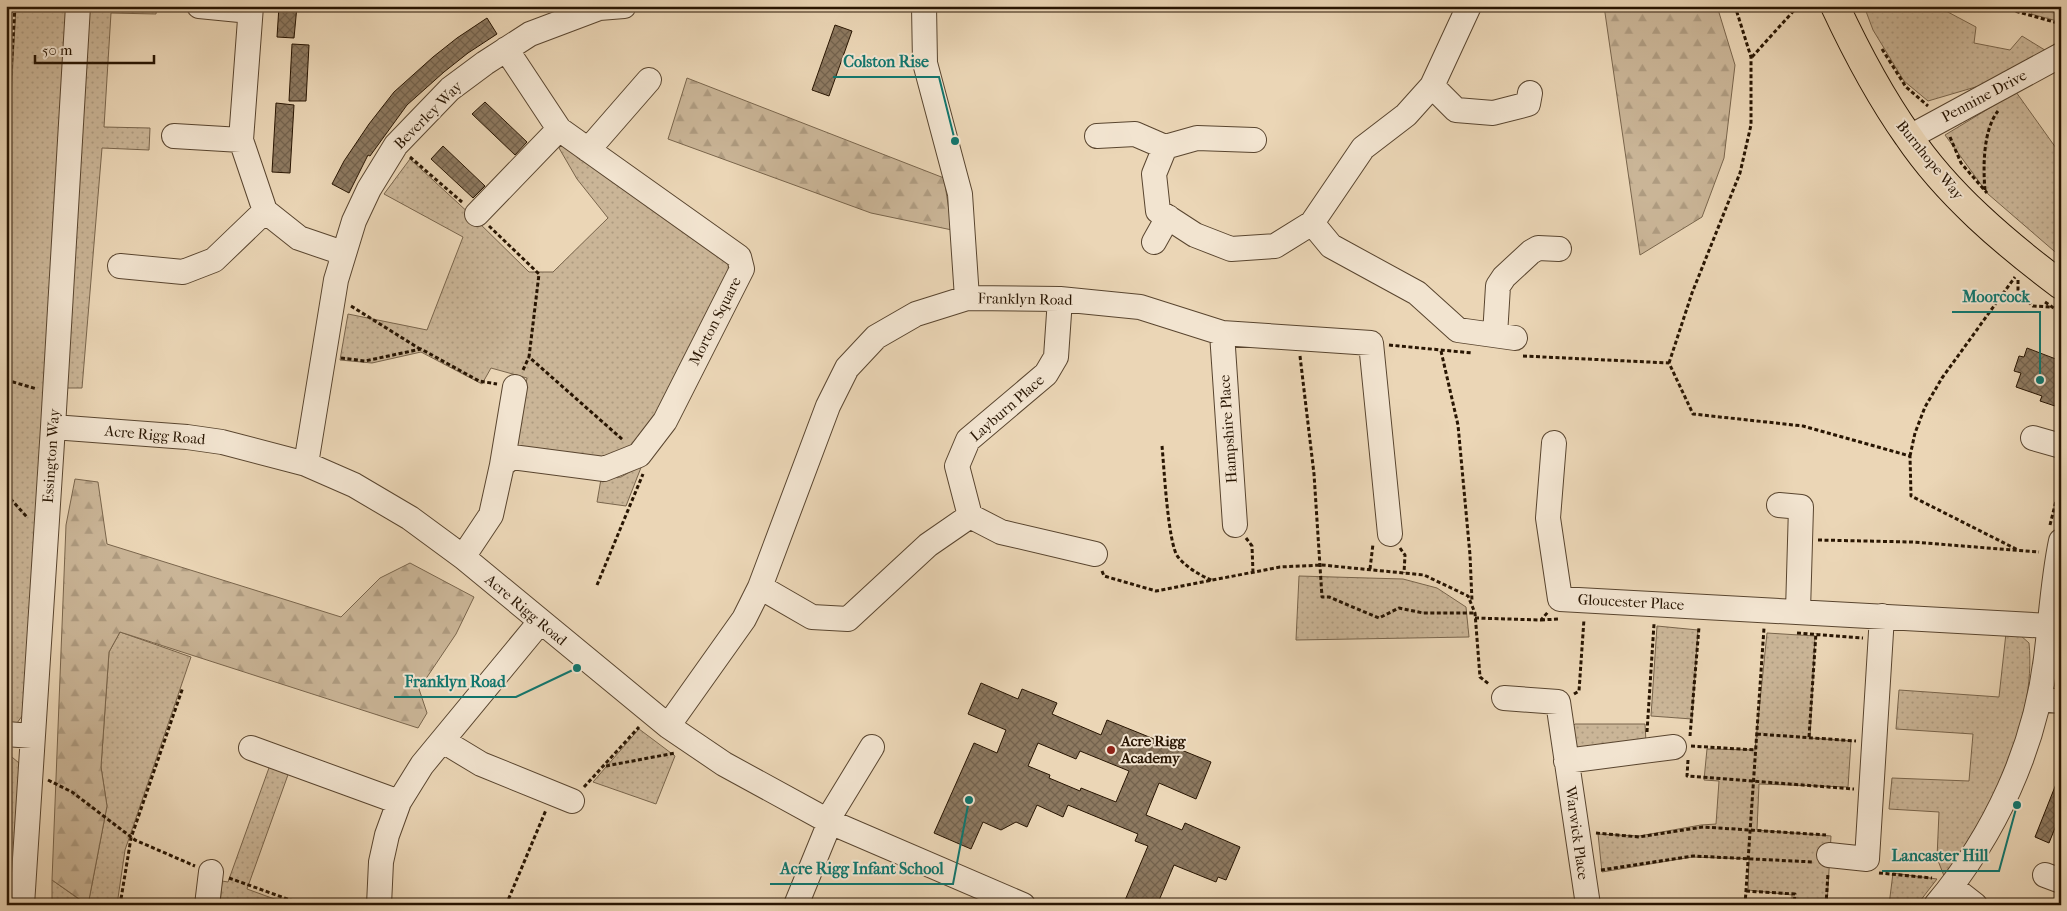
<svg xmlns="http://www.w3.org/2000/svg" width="2067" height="911" viewBox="0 0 2067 911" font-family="'IM FELL French Canon',serif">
<defs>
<pattern id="grass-dots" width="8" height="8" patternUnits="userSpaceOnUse" patternTransform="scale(1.25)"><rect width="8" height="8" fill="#cab597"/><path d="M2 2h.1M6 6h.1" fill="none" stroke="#ae9b80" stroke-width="1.8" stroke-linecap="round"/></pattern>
<pattern id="forest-firs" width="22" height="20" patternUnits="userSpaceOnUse" patternTransform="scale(1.25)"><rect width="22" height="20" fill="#cab597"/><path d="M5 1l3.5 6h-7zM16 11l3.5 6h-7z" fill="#ae9b80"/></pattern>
<pattern id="building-cross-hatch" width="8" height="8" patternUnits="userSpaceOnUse" patternTransform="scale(1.25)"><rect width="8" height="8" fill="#8d7960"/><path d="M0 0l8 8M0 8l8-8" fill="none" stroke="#73624d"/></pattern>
</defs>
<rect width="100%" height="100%" fill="#ebd6b6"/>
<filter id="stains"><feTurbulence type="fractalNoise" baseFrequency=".004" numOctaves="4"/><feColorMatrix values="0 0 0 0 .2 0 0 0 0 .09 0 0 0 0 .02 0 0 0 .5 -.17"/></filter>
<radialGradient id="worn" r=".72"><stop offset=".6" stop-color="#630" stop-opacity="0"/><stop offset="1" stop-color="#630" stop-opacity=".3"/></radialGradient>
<path fill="url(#grass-dots)" stroke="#79654c" d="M16,6h53l-44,706 -8,11 -11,4v-537z
M88,6h69l-1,8 -45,-1 -7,114 46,1 -1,22 -47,-2 -20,240h-20z
M1864,6h83l-1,5 30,16 -2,16 36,7 12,-14 26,16 -52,29 -68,20 -24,-20 -31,-51z
M2033,6h28v16l-30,-8z
M2016,92l45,63v102l-73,-63 -43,-59z
M563,143l160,115 5,6 2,11 -77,156 -50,34 -81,-12 -6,-10 11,-65 -36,-10 -9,16 -61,-32 -49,11 -32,-3 8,-46 79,16 36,-93 -79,-43 26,-35 61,56 58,57h24l55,-54 -31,-39 -18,-31z
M642,465l-16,41 -29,-4 4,-23 20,-2z
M1299,576l104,3 34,9 29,19 3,30 -173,3z
M1657,626l41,4 -6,89 -41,-3z
M120,632l71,25 -66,193 -8,55h-29l19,-99 -6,-39 8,-115z
M1767,633l48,3 -5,102 41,3 -3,46 -89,-3 -2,46 74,6 -4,69h-35v-10l-44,-5 1,-31 -57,-2 -90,15 -4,-38 41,2 62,-11 15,-1 3,-43 -15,-1 3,-31 48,1z
M2006,633l14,2 9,8c8,80 -40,171 -85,233l-7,-18 2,-46 -50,-3 3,-31 77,3 4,-47 -77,-5 3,-39 100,7z
M1575,724h70l1,18 -63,8 -9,-3 -4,-18z
M639,729l36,27 -19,48 -63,-22z
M6,752l13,11 -3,142h-10z
M270,765l19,7 -42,117 44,16h-71l2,-24 6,1z
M1893,873l44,6 -20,26h-28z
M52,880l35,25h-35z"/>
<path fill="url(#forest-firs)" stroke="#79654c" d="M1604,6h113l18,59 -11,93 -22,59 -62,38z
M687,78l257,100 8,52 -81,-17 -203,-74z
M75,479l23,3 9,62 234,73 39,-39 30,-15 64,34 -18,37 -37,55 8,24 -9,15 -298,-96 -11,20 -8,115 6,39 -19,99 -36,-25 14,-355z"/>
<path fill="url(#building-cross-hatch)" stroke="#281502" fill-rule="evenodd" d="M279,6h18l-3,32 -17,-1z
M487,18l10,16 -29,19 -24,19 -37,33 -37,51 -2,-1 -19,38 -17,-9 12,-23 25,-37 25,-32 39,-35 24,-19z
M835,25l17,6 -23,65 -17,-6z
M292,44l17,1 -3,56h-17z
M485,102l42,40 -12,13 -43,-41z
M276,103l18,2 -4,68 -18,-1z
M443,146l42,40 -12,12 -42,-39z
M2027,348l34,13v47l-21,-7 2,-5 -26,-9 5,-14 -7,-2 5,-15 5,1z
M981,683l37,16 4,-10 35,14 -5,11 49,21 6,-15 104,42 -15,37 -37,-16 -13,32 36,15 3,-7 55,24 -14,33 -8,-3 -2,5 -42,-17 -17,40h-34l25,-59 -13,-5 3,-7 -70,-29 -5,12 -26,-12 -10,22 -11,-5 -15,8 -18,-8 -12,27 -37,-16 40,-90 23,10 9,-23 -38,-16zM1038,743l38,16 4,-8 49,20 -13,31 -35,-14 -1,3 -31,-13 1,-3 -22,-9z
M2060,774l1,39 -12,30 -14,-6z"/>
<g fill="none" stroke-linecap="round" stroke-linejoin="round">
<defs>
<path id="minor" d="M199,6l51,5
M251,6l-10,134 24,71 34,27 44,15
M924,6l1,57 35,131 7,104
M1432,86l24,24 37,3 35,-9 2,-11
M174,136l67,4
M1097,136l38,-2 30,13
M1908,138l153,-83
M1254,140l-57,-2 -32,9 -11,27 4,37 37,24 36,14 44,-3 37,-23 51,-75 43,-33 26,-29 37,-80
M588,150l61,-70
M477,214l82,-85
M1312,223l19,23 86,47 41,37 57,8
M1154,242l14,-25
M120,266l63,6 31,-12 51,-49
M1060,299l-4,58 -10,17 -78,66 -11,26 13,50 31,16 94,22
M1222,333l13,192
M1495,335l3,-49 6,-9 27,-25 7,-4 21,1
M53,427l134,10 35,5 84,22 48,21 56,33 53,39 205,169 56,38 106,58 193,83
M2033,438l28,8
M1554,443l-6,75 12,81 490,27
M306,464l30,-184 18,-59 15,-32 27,-44 54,-56 35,-26 45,-29 69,-26 25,-2
M502,465l13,-78
M1779,505l22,2 -3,104
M463,557l28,-42 11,-50 10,-8 92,12 35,-14 26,-34 77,-152 -3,-12 -180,-128 -53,-80
M760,587l52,30 36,2 80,-74 42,-29
M1504,698l54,4 30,203
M2039,699l22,2
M668,726l76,-107 16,-32 68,-181 19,-38 29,-31 40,-23 51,-16 93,1 80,8 82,26 149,10 19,191
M6,734l26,2
M443,741l38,23 91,37
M251,748l148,54
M1566,761l108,-14
M1829,855l38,4 15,-243
M2045,875l16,6
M1952,887l23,18
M22,905l31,-478 25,-421
M207,905l4,-33
M379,905l2,-43 6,-27 12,-33 23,-37 118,-143
M796,905l34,-83 3,-11 39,-64
M1936,905c59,-70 99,-157 110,-247 5,-39 7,-79 15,-117"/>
<path id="major" d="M1835,6c21,45 44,89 73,130 39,58 97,107 153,149"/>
</defs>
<use href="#minor" stroke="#59452f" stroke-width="26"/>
<use href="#major" stroke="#281502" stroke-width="30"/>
<path stroke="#281502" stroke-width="3" stroke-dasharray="4 2.5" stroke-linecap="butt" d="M1997,6l64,18
M1882,49l24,38 22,19
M1752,57l46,-51
M1950,137l11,26 26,30
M6,153l9,-147
M410,157l52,45
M1985,190c-2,-23 -2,-60 13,-79
M489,226l50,48 -10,83 94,83
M2018,280v13l15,13 17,1
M2045,302l16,11
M351,306l69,43
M1389,345l83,8
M1441,351l17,74 12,130 2,46
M1300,356l14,118 8,123h7l50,21 20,-10 24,5h52
M1523,356l146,7 24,51 110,12 107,30 1,40 107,54
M341,358l24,3 56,-12 58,32 18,3
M1669,363l23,-70 48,-120 11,-48v-68l-16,-51
M523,370l6,-13
M6,380l31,9
M1162,446c2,20 6,99 16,111 9,11 22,18 35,24
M1910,456l5,-23 10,-26 17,-29 73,-101
M6,494l21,23
M2050,525l11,-44
M1246,538l6,8 1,27
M1818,540l94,2 127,10
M1400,548l5,7 -1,18
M1370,569l3,-25
M1102,571l2,5 52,15 124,-24 42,-2 102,10 44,21 7,17 5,64 10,8
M597,585l46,-111
M1475,618l66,2 7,-8
M1541,620l17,-1
M1797,633l66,5
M1574,694l5,-3 5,-72
M1647,732l7,-108
M1757,734l99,7
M1690,736l9,-109
M1809,737l7,-104
M1691,746l65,4
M1688,760l-1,16 167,13
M606,766l69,-13
M48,780l24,12 63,48 60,26
M584,787l55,-60
M1596,833l43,4 64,-10 123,8
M1601,870l92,-14 120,6
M1879,873l53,5
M229,878l75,27
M1746,891l49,3 -1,11
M120,905l11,-67 52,-151
M506,905l40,-95
M642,905l2,-5 13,5
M1745,905l19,-277
M1826,905l2,-32"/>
<use href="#minor" stroke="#f2e4d0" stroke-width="24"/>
<use href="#major" stroke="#ebd6b6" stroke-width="28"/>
</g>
<circle fill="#8f2418" stroke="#f2e4d0" stroke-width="2" cx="1111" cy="750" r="5"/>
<g text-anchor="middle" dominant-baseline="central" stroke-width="4" stroke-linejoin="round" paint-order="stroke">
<g font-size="15" fill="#281502" stroke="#f2e4d0">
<text transform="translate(1984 96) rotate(-28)">Pennine Drive</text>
<text transform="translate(428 115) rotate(-45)">Beverley Way</text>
<text transform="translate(1930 160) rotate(51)">Burnhope Way</text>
<text transform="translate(1025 299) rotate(1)">Franklyn Road</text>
<text transform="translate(715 321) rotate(-63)">Morton Square</text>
<text transform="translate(1007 408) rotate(-41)">Layburn Place</text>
<text transform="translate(1228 429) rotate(-94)">Hampshire Place</text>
<text transform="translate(155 435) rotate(5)">Acre Rigg Road</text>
<text transform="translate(51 456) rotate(-86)">Essington Way</text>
<text transform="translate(1631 602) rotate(3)">Gloucester Place</text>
<text transform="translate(526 610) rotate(40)">Acre Rigg Road</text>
<text transform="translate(1577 833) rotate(82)">Warwick Place</text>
</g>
<g font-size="15" font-weight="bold" fill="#281502" stroke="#f2e4d0" text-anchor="start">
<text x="1121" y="741">Acre Rigg<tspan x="1121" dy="17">Academy</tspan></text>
</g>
</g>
<path fill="none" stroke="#0f766e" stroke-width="2" d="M955 141L939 77H833M2040 380L2040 312H1952M577 668L516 697H394M2017 805L1999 871H1882M969 800L953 884H770"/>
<g fill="#0f766e" stroke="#f2e4d0" stroke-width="2">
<circle cx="955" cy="141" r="5"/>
<circle cx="2040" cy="380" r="5"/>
<circle cx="577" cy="668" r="5"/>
<circle cx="2017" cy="805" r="5"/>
<circle cx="969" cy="800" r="5"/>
</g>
<g font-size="16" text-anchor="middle" font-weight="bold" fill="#0f766e" stroke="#f2e4d0" stroke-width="4" stroke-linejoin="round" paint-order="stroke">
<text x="886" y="67">Colston Rise</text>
<text x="1996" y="302">Moorcock</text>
<text x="455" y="687">Franklyn Road</text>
<text x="1940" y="861">Lancaster Hill</text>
<text x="862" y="874">Acre Rigg Infant School</text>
</g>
<rect width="2067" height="911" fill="none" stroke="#ebd6b6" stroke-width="25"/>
<rect x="8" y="8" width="2052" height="896" fill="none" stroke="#281502" stroke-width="2.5"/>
<rect x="12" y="12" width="2042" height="886" fill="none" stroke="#281502"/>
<path d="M35 55v8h119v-8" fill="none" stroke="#281502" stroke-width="2.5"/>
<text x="42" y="55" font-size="15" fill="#281502" stroke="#f2e4d0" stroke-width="4" paint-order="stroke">50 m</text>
<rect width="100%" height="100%" filter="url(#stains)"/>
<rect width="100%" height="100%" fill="url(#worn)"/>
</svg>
